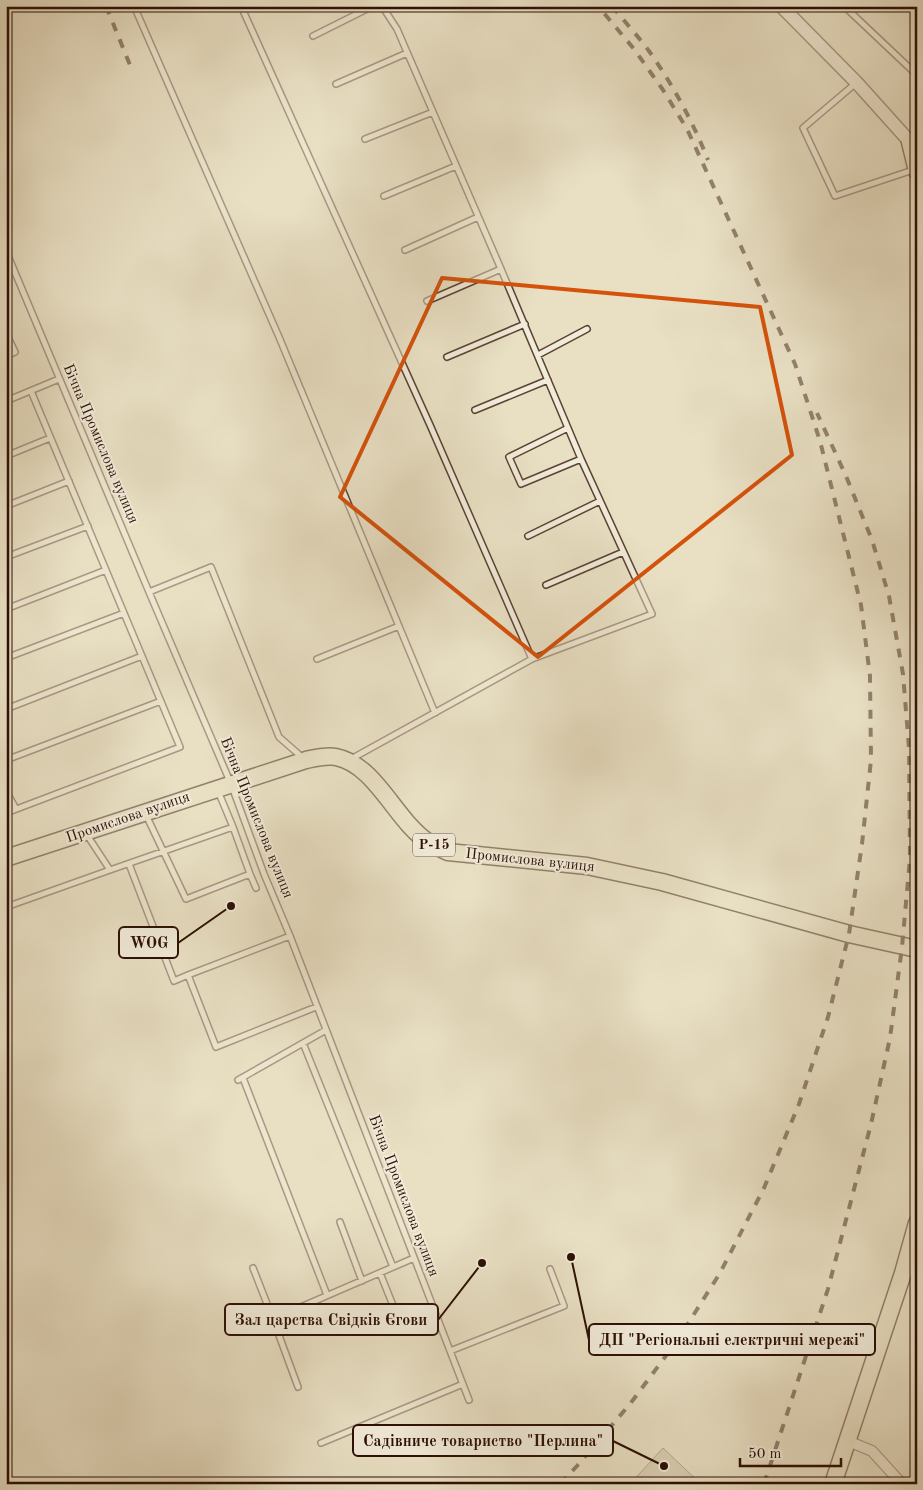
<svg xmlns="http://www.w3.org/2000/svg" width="923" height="1490" viewBox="0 0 923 1490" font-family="'Old Standard TT',serif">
<rect width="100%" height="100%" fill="#e9e0c4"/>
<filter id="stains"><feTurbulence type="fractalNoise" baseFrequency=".004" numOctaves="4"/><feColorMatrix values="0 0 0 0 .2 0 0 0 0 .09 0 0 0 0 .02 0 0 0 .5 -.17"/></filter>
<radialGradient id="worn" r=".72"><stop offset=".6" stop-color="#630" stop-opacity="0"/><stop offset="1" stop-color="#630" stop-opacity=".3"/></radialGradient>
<path fill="#c9bca3" stroke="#7a6654" d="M663,1448l38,36h-71z"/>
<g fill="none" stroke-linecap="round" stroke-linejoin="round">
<defs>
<path id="service" d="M134,6l145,331 156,376
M241,6l189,419 102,234
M844,6l73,69
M313,36l60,-30
M856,83l-53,45 32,68 78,-26
M336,84l71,-31
M365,139l68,-27
M384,196l72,-30
M405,250l73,-33
M6,251l143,341 82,192 33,90 26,62 179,464
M427,301l74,-32
M6,333l9,19 -9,4
M538,355l49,-26
M447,357l78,-33
M6,401l53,-22
M475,410l73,-30
M568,428l-59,29 12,27 60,-25
M6,456l44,-18
M6,506l63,-25
M528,536l72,-35
M6,557l82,-31
M546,585l77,-33
M149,592l62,-25 68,170 24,21
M6,609l100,-39
M6,658l118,-45
M317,659l82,-33
M6,709l136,-53
M351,759l181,-100 120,-45 -71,-155 -80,-190 -104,-240 -15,-23
M6,760l155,-59
M6,791l10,18
M6,813l174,-66 -149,-356
M146,815l40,84 64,-25 -17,-47 -15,-36
M87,835l23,35 123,-43
M129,864l45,117 14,-6
M250,874l6,14
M6,907l104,-37
M290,936l-102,39 28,72 100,-40
M303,1043l90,224
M243,1078l84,217
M238,1080l88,-50
M340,1222l22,59
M253,1268l20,51
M380,1273l20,50
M450,1351l114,-45 -14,-37
M298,1387l-25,-68 141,-61
M321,1443l142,-59"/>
<path id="minor" d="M848,1441l24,10 30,33"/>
<path id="tertiary" d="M781,6l76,77 53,59"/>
<path id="primary" d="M910,142l7,29
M6,858c100,-32 200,-66 300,-98 9,-2 20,-5 30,-3 40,8 59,63 92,85 6,4 14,7 20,10l139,14 75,16 187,52 68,15
M833,1484l70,-211 14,-50"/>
</defs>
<use href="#service" stroke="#5b4334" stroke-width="8"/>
<use href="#minor" stroke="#5b4334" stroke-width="12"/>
<use href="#tertiary" stroke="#5b4334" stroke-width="15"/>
<use href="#primary" stroke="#2c0f04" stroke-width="19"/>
<use href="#service" stroke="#f1ebd9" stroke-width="5"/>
<use href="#minor" stroke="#f1ebd9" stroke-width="10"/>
<use href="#tertiary" stroke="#f1ebd9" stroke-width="12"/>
<use href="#primary" stroke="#e9e0c4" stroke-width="16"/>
<path stroke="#2c0f04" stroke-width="4" stroke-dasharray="9 9" stroke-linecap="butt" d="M106,6l26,64
M612,6c12,15 26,30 37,45 24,34 44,71 59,109
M560,1484l17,-18 53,-62 47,-63 43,-68 44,-85 35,-84 29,-87 21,-83 13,-90 9,-84 -1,-84 -9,-71 -41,-164 -25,-77 -108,-235 -24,-39 -29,-41 -36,-43
M764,1484l64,-195 43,-165 19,-86 12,-91 8,-89 -1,-110 -6,-74 -14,-78 -17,-56 -26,-64 -29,-63"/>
</g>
<path d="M0 0H923V1490H0ZM442,278l318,29 32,148 -254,202 -198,-160z" fill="#e9e0c4" fill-opacity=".55" fill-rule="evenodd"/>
<path fill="none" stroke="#d5520b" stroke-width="4" stroke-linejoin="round" d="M442,278l318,29 32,148 -254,202 -198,-160z"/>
<g text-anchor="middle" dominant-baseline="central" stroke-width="4" stroke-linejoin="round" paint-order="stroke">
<rect fill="#f1ebd9" stroke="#675144" stroke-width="1" x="413" y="833.5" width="42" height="23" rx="4"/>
<g font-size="14" font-weight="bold" fill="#2c0f04">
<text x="434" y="845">Р-15</text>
</g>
<g font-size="15" fill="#2c0f04" stroke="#f1ebd9">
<text transform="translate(100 444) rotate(67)">Бічна Промислова вулиця</text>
<text transform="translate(128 818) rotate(-19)">Промислова вулиця</text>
<text transform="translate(256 818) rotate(68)">Бічна Промислова вулиця</text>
<text transform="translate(530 861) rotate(6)">Промислова вулиця</text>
<text transform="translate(403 1196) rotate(69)">Бічна Промислова вулиця</text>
</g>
</g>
<path fill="none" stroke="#2c0f04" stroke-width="2" d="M231 906L178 943M482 1263L438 1320M571 1257L589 1340M664 1466L613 1441"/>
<g fill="#2c0f04" stroke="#f1ebd9" stroke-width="2">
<circle cx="231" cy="906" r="5"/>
<circle cx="482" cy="1263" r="5"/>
<circle cx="571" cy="1257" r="5"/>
<circle cx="664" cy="1466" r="5"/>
</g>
<g fill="#f1ebd9" stroke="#2c0f04" stroke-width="2">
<rect x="119" y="927" width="59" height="31" rx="5"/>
<rect x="225" y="1304" width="213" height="31" rx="5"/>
<rect x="589" y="1324" width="286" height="31" rx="5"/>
<rect x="353" y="1425" width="260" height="31" rx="5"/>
</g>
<g font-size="16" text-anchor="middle" font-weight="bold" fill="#2c0f04">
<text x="149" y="948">WOG</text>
<text x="331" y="1325">Зал царства Свідків Єгови</text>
<text x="732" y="1345">ДП "Регіональні електричні мережі"</text>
<text x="483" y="1446">Садівниче товариство "Перлина"</text>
</g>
<rect width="923" height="1490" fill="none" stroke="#e9e0c4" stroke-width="25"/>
<rect x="8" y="8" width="908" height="1475" fill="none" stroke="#2c0f04" stroke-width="2.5"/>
<rect x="12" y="12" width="898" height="1465" fill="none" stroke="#2c0f04"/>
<path d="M740 1458v8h101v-8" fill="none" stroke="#2c0f04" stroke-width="2.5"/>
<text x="748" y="1458" font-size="15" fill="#2c0f04" stroke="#f1ebd9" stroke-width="4" paint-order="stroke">50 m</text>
<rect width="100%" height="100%" filter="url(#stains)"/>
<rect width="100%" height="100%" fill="url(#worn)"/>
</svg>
